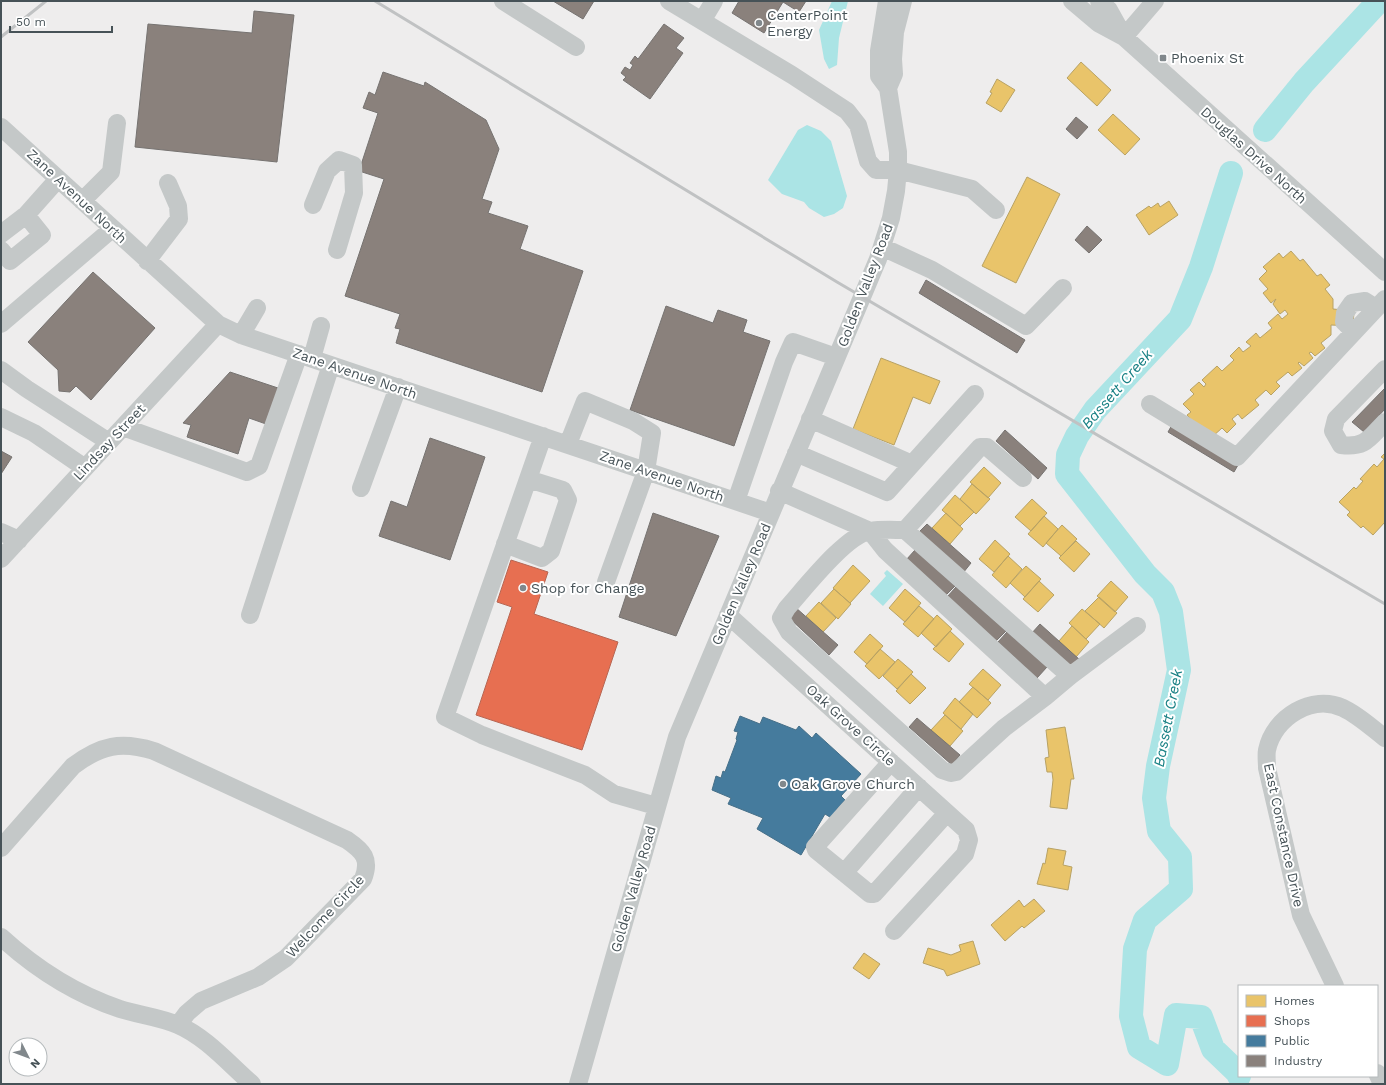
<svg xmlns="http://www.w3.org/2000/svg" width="1386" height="1085" viewBox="0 0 1386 1085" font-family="'Work Sans',sans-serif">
<rect width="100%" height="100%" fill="#eeeded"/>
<path fill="#abe4e5" d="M832,1h16l-9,37 -2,27 -8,4 -5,-10 -5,-29z
M807,125l14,6 10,10 16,55 -4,12 -9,6 -10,3 -15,-9 -5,-6 -22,-8 -14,-14 30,-50z
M887,570l16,14 -20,22 -13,-12 16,-18 -2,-3z"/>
<path fill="#e9c46a" stroke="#b8a264" d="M1081,62l30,28 -14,16 -30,-28z
M997,79l18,11 -14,22 -15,-9 6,-10 -2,-1z
M1113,114l27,25 -15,16 -27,-25z
M1027,177l33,17 -44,89 -34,-17z
M1169,201l9,14 -29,20 -13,-20 13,-9 2,2 7,-5 2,4z
M1291,251l9,10 3,-2 14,17 4,-2 9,11 -5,4 8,10v10l21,2 -1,15 -22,-1v10l-10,8 4,5 -10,8 -4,-4 -2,1 4,5 -9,8 -5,-4 -1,1 4,5 -10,8 -4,-4 -12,10 4,4 -9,9 -5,-5 -11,10 4,5 -17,14 -4,-5 -6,5 4,5 -9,9 -5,-5 -10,9 -11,-6 -14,-16 4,-3 -8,-8 11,-10 -4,-4 9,-8 5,5 2,-3 -4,-4 15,-14 5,5 12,-11 -4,-4 9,-9 4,5 8,-6 -5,-4 10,-9 4,5 12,-10 -4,-5 10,-9 4,5 6,-5 -3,-4 -5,4 -7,-10 3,-5 -5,4 -8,-10 5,-4 -9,-10 8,-8 -4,-4 16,-14 4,5z
M881,358l59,23 -10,23 -17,-7 -19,48 -41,-16z
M1385,453v69l-12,13 -10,-9 -2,2 -14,-13 3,-3 -11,-10 15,-15 2,2 7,-8 -3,-2 14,-15 3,3 7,-8 -3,-2z
M984,467l17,16 -13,15 -18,-16z
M972,484l18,15 -14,15 -16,-15z
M955,495l19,17 -14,14 -18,-16z
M1032,499l15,14 -16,18 -16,-14z
M946,513l17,16 -13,15 -18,-16z
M1044,516l14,13 -15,18 -15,-13z
M1062,525l15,14 -16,17 -15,-13z
M995,540l15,14 -16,18 -15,-13z
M1076,541l14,13 -16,18 -15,-14z
M1008,556l14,13 -16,19 -14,-13z
M853,565l17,16 -20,22 -17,-15z
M1026,566l15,13 -16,18 -15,-14z
M1039,581l15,14 -16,17 -15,-13z
M1111,581l17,16 -13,15 -18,-16z
M834,589l17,15 -13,15 -17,-16z
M905,589l16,14 -16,19 -16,-14z
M1099,597l18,16 -13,15 -19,-17z
M819,602l17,16 -13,14 -17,-16z
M919,606l15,13 -16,18 -15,-13z
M1082,609l18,15 -14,15 -17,-16z
M937,615l15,14 -16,18 -15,-14z
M1072,626l17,16 -13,15 -17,-16z
M950,631l14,13 -15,18 -16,-13z
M870,634l13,12 -16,18 -13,-12z
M880,649l15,13 -16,17 -14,-13z
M898,659l15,13 -16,17 -14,-13z
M983,669l18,16 -13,15 -19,-16z
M911,674l15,14 -16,16 -14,-13z
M973,687l18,16 -14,15 -18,-16z
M955,698l18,16 -12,15 -18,-16z
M945,715l18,16 -13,15 -19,-16z
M1065,727l9,52h-3l-4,30 -17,-2 3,-27 -1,-8h-5l-2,-14 4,-1 -3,-27z
M1048,848l18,3 -3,14 9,2 -4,23 -31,-6 6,-21 2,1z
M1034,899l11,12 -21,17 -2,-2 -17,15 -14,-16 28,-25 5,7z
M973,941l7,23 -33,12 -3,-6 -21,-7 5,-15 23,7 10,-4 -2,-6z
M864,953l16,11 -11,15 -16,-11z"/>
<path fill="#e76f51" stroke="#b76653" d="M511,560l37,12 -14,42 84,28 -36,108 -106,-35 36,-108 -15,-5z"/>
<path fill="#457b9d" stroke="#456f88" d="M740,716l20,8 3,-7 33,13 3,-4 13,12 4,-5 45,41 -20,22 4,4 -9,10 3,3 -6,6 -8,-5 -24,41 -44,-26 6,-11 -35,-14 3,-6 -19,-8 4,-14 5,2 2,-7 2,1 12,-32 -1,-1 2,-7 -4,-1z"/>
<path fill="#8a817c" stroke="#767371" d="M553,1h41l-11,18z
M739,1h67l-7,11 -16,-10 -19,31 -32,-20z
M254,11l40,4 -17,147 -142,-15 13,-123 104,9z
M664,24l20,14 -8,10 7,5 -33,46 -27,-19 3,-3 -5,-4 4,-6 5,3 3,-5 -3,-2 5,-7 3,3z
M383,72l41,14 1,-4 61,38 13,29 -17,50 10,3 -4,11 40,13 -8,23 63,22 -41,121 -146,-49 4,-14 -5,-1 5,-14 -55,-18 39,-117 -25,-8 19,-58 -15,-5 6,-16 6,3z
M1076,117l12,10 -11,12 -11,-10z
M1087,226l15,14 -13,13 -14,-13z
M93,272l62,56 -64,72 -15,-14 -6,6 -11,-1 -1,-21 -30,-28z
M926,280l99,60 -8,13 -98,-60z
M666,306l47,17 5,-13 29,10 -4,12 27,9 -36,105 -104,-36z
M230,372l48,16 -12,36 -17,-6 -11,36 -51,-17 4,-12 -8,-2z
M1385,388v21l-21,23 -12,-10z
M1172,425l66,40 -4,7 -66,-40z
M1005,430l42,38 -9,11 -42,-38z
M430,438l55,19 -35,103 -71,-24 12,-35 16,6z
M1,451l11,6 -11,17z
M653,513l66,23 -43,100 -57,-19z
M927,524l44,39 -8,10 -45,-40z
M915,550l40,36 -10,10 -39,-36z
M956,587l50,44 -10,10 -49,-44z
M795,607l43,38 -9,10 -42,-39z
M1040,624l40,36 -9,10 -40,-36z
M1007,632l40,35 -10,11 -39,-36z
M917,718l43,37 -8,10 -43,-38z"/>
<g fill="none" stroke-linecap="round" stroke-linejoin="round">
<path stroke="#abe4e5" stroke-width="24" d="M1265,130l39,-48 75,-81
M1231,173l-30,94 -21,52 -85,91 -18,26 -9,19 -1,19 78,100 18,18 8,20 8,58 -21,96 -4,32 5,33 21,26 1,32 -36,31 -10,29 -4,67 8,31 28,17 9,-49 25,2 12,32 24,23 2,4"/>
<path stroke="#c4c8c8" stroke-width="18" d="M503,1l73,46
M669,1l123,74 55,36 11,14 10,36 8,9h22l74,19 24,21
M1072,1l26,22 26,14 261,235
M1099,1l10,9 15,27
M702,21l12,-20
M1124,37l31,-36
M888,88l6,-14 -1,-15 2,-27 8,-31
M1,127l217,197 23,11 530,178
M82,201l29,-29 6,-49
M313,205l14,-34 12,-11 14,5 1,28 -17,57
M1,234l25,-19 32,-36
M882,247l50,23 94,56 37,-38
M1,250l9,11 32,-26 -16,-20
M147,261l32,-42 -1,-13 -10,-23
M1,324l111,-95
M1354,332l-10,-10 1,-9 7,-10 13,-2 11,7
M241,335l16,-27
M312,358l9,-32
M1385,369l-49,50 -3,12 8,14c25,3 28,-7 44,-23
M1,370l26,19 82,53
M1150,404l87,53 148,-158
M1,417l33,16 51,35
M810,419l102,45
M123,427l124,45 12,-6 40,-112
M543,436l-98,281 37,18 103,40 29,19 42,12
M568,444l17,-43 48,20 19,12 -6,38 -40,111
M796,453l91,39 88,-98
M361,488l37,-101
M779,491l91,40 15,19 160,147 25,-21 -165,-146c-11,0 -24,-1 -35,1 -24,4 -65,57 -83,77l-6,10 8,14 153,138 9,3 5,-1 48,-44 41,-31
M736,501l48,-139 9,-20 43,15
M905,530l75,-83h7l36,31
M1,532l18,8
M505,544l37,14 9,-7 17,-51 -5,-10 -35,-11
M1,559l217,-235
M250,615l81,-250
M728,615l238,215 3,10 -4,14 -71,77
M1070,676l67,-50
M891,762l-76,85 1,3 54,44h4l73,-81
M1,848l72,-82c28,-21 48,-25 81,-15l193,89c16,11 24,19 16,39l-77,79 -28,19 -57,24 -14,12 -9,12
M844,873l75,-86
M1,937c35,32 74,57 119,72 19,6 40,8 58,16 28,12 51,39 74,59
M1335,986l-34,-71 -34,-147c0,-6 -1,-13 0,-18 7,-33 45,-56 76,-42 15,7 29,20 42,30
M1377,1073l5,11
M578,1084l99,-347 201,-478 13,-41 5,-27 2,-21v-18l-10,-64 -9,-12v-25l8,-50"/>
<path stroke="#c0c2c3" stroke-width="3" d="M375,1l462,281 548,322
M1,37l45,-36"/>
</g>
<g fill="#81888c" stroke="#fff" stroke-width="1.5">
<circle cx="759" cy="23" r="4"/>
<rect x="1159" y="54" width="8" height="8" rx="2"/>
<circle cx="523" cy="588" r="4"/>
<circle cx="783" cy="784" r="4"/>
</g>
<g text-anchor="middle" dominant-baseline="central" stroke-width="4" stroke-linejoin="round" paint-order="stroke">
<g font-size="14" fill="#465257" stroke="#fff" text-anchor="start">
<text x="767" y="15">CenterPoint<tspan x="767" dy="16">Energy</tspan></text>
<text x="1171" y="58">Phoenix St</text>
<text x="531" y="588">Shop for Change</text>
<text x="791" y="784">Oak Grove Church</text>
</g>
<g font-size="14" fill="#465257" stroke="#fff">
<text transform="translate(1254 155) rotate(42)">Douglas Drive North</text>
<text transform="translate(77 196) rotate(43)">Zane Avenue North</text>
<text transform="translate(865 285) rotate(-69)">Golden Valley Road</text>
<text transform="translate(355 373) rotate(19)">Zane Avenue North</text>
<text transform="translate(109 442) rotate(-47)">Lindsay Street</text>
<text transform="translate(662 476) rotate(19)">Zane Avenue North</text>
<text transform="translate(741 584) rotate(-67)">Golden Valley Road</text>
<text transform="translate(851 725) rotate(42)">Oak Grove Circle</text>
<text transform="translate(1284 835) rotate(78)">East Constance Drive</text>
<text transform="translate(633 889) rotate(-74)">Golden Valley Road</text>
<text transform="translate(325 916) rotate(-47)">Welcome Circle</text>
</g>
<g font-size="15" font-style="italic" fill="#188084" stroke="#fff">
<text transform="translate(1117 389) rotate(-49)">Bassett Creek</text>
<text transform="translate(1168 718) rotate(-79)">Bassett Creek</text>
</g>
</g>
<rect width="1386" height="1085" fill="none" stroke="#465257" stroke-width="4"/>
<rect x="1238" y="985" width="140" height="92" fill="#ffffff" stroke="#b5babc"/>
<rect x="1246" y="995" width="20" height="12" fill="#e9c46a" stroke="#b5babc"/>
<text x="1274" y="1005" font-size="12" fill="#465257">Homes</text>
<rect x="1246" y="1015" width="20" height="12" fill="#e76f51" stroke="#b5babc"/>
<text x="1274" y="1025" font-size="12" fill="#465257">Shops</text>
<rect x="1246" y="1035" width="20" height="12" fill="#457b9d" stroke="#b5babc"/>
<text x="1274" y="1045" font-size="12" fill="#465257">Public</text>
<rect x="1246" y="1055" width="20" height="12" fill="#8a817c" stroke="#b5babc"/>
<text x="1274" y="1065" font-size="12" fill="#465257">Industry</text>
<g transform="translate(28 1057) rotate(132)"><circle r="19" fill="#ffffff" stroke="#b5babc"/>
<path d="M0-3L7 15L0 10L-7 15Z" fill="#81888c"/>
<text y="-6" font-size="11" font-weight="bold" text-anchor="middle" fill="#465257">N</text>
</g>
<path d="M10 26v6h102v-6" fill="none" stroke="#465257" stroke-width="2"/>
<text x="16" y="26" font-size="12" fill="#465257" stroke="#ffffff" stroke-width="3" paint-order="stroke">50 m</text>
</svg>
